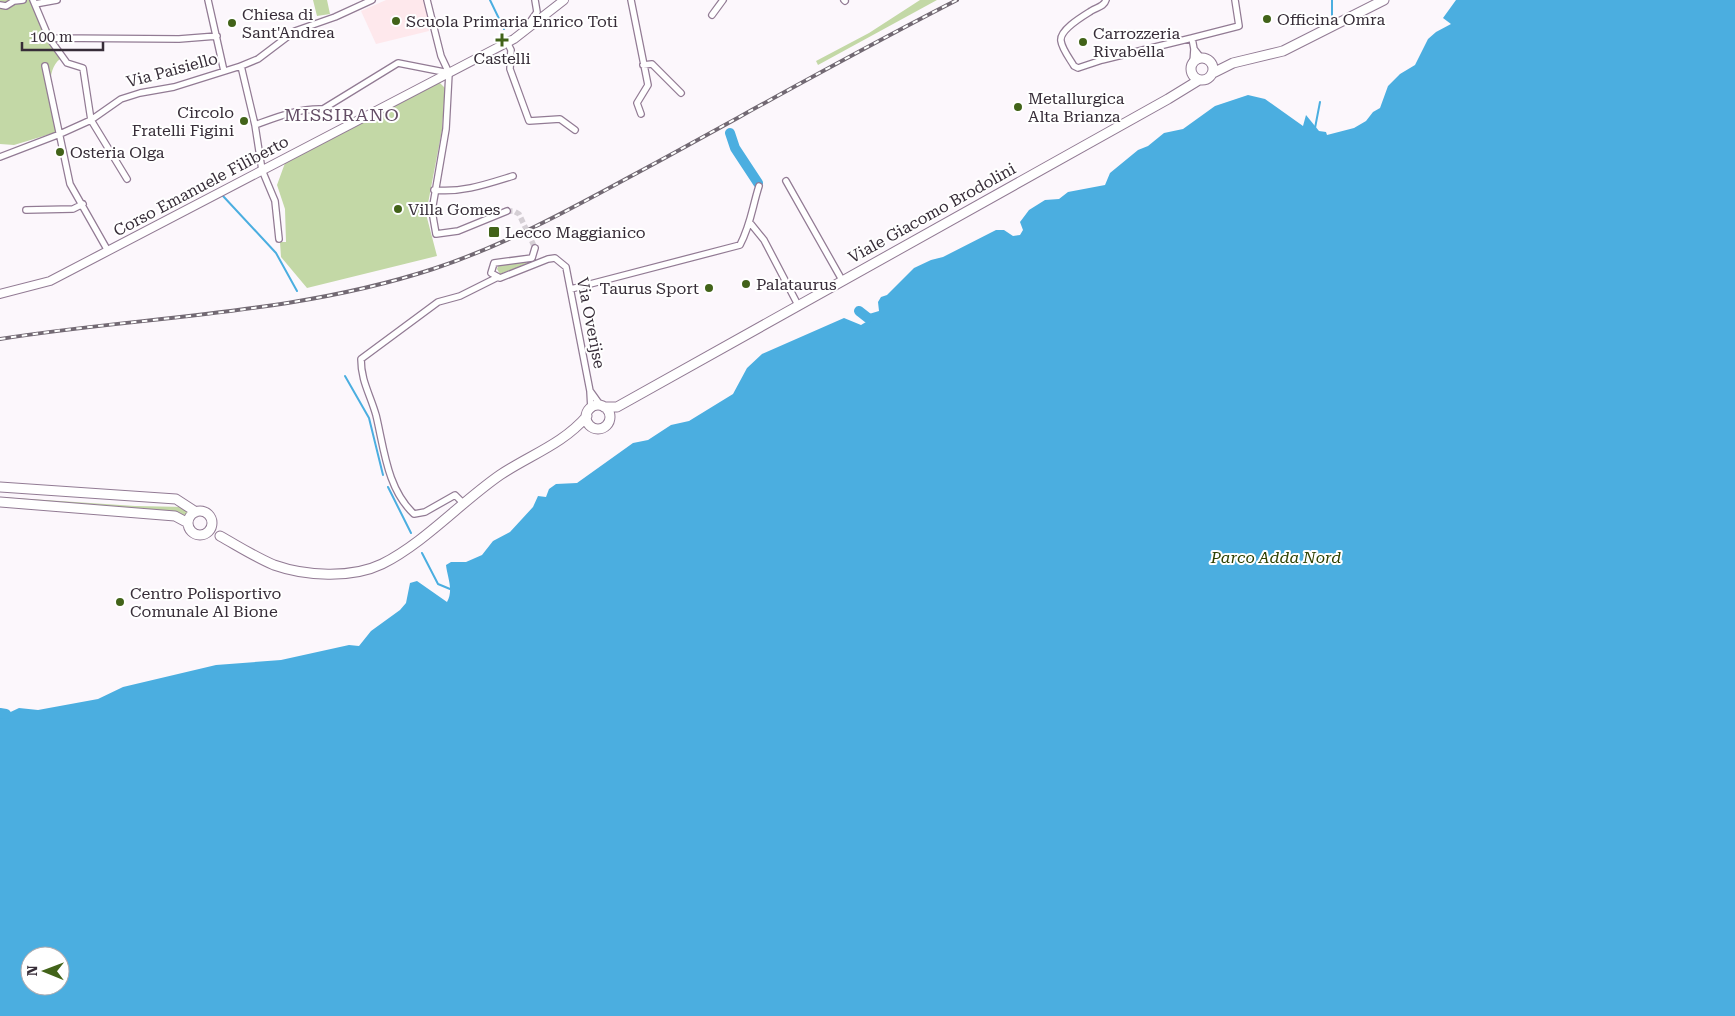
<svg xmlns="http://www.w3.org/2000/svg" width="1735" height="1016" viewBox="0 0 1735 1016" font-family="'Roboto Serif',serif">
<rect width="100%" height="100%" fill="#fcf7fc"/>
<path fill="#fee8ec" d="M386,0h39l4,31 -53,13 -15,-33z"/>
<path fill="#c3d8a6" d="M0,0h32l28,59c-18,14 -6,53 -3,73l-43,13 -14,-1z
M313,0h14l3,14 -13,2z
M920,0h17l-119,65 -2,-4 53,-28z
M439,82l6,6 -3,42 -16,84 11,42 -130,32 -26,-31 -1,-15h6l-1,-33 -8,-24 8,-22z
M531,262l-31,12 -3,-5 2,-5z
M0,497l135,9 50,1 6,2 -6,8 -185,-17z"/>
<path fill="#4baee0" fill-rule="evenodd" d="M1456,0h279v1016h-1735v-299l19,-9 19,2 60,-11 25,-12 93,-22 65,-5 68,-15 10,1 12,-15 29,-21 6,-7 4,-20 7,-2 30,21c7,-12 0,-26 -1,-37l5,-3h15l16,-7 11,-14 17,-9 23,-25 5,-11 8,1 3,-8 7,-5 21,-1 56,-40 15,-3 23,-15 18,-4 44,-27 14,-26 15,-14 82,-36 17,7 5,-3 3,-8 10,-3 -1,-9 3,-5 6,-2 27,-27 17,-8 12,-3 53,-27h8l9,6 7,-1 3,-5 -3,-8 9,-12 16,-10 14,-1 9,-7 37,-7 5,-12 28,-23 10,-4 16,-13 19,-4 32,-23 33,-11 17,4 38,27 3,-11 13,16 7,1 1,3 27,-7 12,-7 7,-9 7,-4 8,-22 12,-12 15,-9 13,-26 8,-7 15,-8 -8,-6zM30,956h30v30h-30z"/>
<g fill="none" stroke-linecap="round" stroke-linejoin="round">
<path stroke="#4baee0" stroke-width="2" d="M490,0l14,29
M1332,0v17
M1315,128l5,-26
M223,196l53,57 21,38
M345,376l24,42 14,57
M388,487l23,46
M422,553l16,31 12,5"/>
<path stroke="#4baee0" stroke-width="10" d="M730,133l5,15 23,35
M859,311l9,7
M0,713l6,1"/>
<path stroke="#d5cfd5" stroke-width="5.5" stroke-dasharray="5.5 3" stroke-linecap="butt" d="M507,211h7l5,3 16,34"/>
<defs>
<path id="street" d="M33,0l16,38 18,25 16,5 8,52 36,59
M208,0l16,71
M427,0l14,56 8,17 -3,56 -14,82 4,23 22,-3 49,-20
M631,0l17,85 -11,18 4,11
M844,0l1,1
M1106,0c-2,7 -9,7 -15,11 -8,5 -32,19 -30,30 1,8 9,18 13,25l4,2 24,-8 90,-22
M35,4l22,-4
M0,5l6,1 8,-5 9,-1
M712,15l11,-15
M522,33l15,-21 -2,-12
M49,38l130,1 38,-3
M507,42l4,8 -1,19 19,52 31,-2 15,11
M1194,49l7,9
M1193,63l1,-14 -2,-11 47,-12 -4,-26
M643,65l9,-1 29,29
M45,66l25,118 38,67
M241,66l14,59 7,45 13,31 4,38
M255,125c22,-8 44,-17 68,-16l75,-46 51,10
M0,157l60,-23 31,-14 30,-21 19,-6 34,-6 67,-21 17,-7 37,-28 40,-14 37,-17
M786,181l56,99
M434,190c28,3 53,-6 79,-14
M26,210l47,-1 10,-5
M751,224l13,16 34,65
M535,248l-3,10 -38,5 -3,10 9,5 48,-19 7,-1 11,9 24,124 1,18
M571,289l169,-44c11,-21 12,-37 19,-59
M591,392l10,14
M464,504l-9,-9 -30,17 -11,2c-27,-25 -30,-66 -38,-99 -6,-21 -15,-34 -15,-56l77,-57 22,-6 36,-18"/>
<path id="secondary" d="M0,294l50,-13 48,-25 416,-217 50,-39"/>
<path id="primary" d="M1191 69a11 11 0 1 1 22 0a11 11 0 1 1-22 0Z
M1213,73l20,-10 50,-12 101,-51
M586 417a12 12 0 1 1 24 0a12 12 0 1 1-24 0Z
M604,407h13l551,-308 31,-19
M0,487l176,12 20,13
M0,502l175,14 13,7
M188 523a12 12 0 1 1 24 0a12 12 0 1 1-24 0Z
M220,536c18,10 35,21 54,29 31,11 77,14 108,-1 42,-21 79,-62 118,-89 30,-20 63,-31 87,-59"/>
</defs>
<use href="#street" stroke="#927b94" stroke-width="8"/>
<use href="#secondary" stroke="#927b94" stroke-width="10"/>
<use href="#primary" stroke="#927b94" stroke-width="11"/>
<use href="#street" stroke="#fff" stroke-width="5.5"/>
<use href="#secondary" stroke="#fff" stroke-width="8"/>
<use href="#primary" stroke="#fff" stroke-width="9"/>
<defs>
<path id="rail" d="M0,339c145,-23 292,-24 433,-70 76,-25 145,-64 215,-102 103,-56 205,-114 309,-167"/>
</defs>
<use href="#rail" stroke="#726973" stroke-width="4"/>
<use href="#rail" stroke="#fff" stroke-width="2" stroke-dasharray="5.5" stroke-linecap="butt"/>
</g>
<g fill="#426319" stroke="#fff" stroke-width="2">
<circle cx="1267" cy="19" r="5"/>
<circle cx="396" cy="21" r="5"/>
<circle cx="232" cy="23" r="5"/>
<path d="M499.5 32.5h5v5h5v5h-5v5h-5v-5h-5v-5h5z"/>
<circle cx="1083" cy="42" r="5"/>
<circle cx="1018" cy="107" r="5"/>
<circle cx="244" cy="121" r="5"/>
<circle cx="60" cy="152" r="5"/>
<circle cx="398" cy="209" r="5"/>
<rect x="488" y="226" width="12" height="12" rx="2.5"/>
<circle cx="746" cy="284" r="5"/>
<circle cx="709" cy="288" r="5"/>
<circle cx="120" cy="602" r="5"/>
</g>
<g text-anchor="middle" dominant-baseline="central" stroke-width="4" stroke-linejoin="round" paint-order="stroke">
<g font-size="16" fill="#372d38" stroke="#fff" text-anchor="start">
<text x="242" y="14">Chiesa di<tspan x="242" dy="18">Sant'Andrea</tspan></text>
<text x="1277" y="19">Officina Omra</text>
<text x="406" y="21">Scuola Primaria Enrico Toti</text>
<text x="1093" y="33">Carrozzeria<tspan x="1093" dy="18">Rivabella</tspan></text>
<text x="502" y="58" text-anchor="middle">Castelli</text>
<text x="1028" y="98">Metallurgica<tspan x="1028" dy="18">Alta Brianza</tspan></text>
<text x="234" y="112" text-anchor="end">Circolo<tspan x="234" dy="18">Fratelli Figini</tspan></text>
<text x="70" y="152">Osteria Olga</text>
<text x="408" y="209">Villa Gomes</text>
<text x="505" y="232">Lecco Maggianico</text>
<text x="756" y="284">Palataurus</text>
<text x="699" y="288" text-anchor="end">Taurus Sport</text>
<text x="130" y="593">Centro Polisportivo<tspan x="130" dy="18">Comunale Al Bione</tspan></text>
</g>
<g font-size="16" fill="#372d38" stroke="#fff">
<text transform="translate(172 70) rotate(-15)">Via Paisiello</text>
<text transform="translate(201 186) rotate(-28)">Corso Emanuele Filiberto</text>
<text transform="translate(932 213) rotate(-29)">Viale Giacomo Brodolini</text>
<text transform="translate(591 323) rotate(79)">Via Overijse</text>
</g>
<g font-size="16" font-style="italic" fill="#2e4101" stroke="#fff">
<text x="1276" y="557">Parco Adda Nord</text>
</g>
<g font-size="18" letter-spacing="1" fill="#644e66" stroke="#fff">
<text x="342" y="114">MISSIRANO</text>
</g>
</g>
<g transform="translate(45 971) rotate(271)"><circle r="24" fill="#ffffff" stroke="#afabaf"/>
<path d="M0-4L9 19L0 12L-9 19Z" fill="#426319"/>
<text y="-8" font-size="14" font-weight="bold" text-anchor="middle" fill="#372d38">N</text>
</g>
<path d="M22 42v8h81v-8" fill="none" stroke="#372d38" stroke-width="2.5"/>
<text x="30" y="42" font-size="15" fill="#372d38" stroke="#ffffff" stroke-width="4" paint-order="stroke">100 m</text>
</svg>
